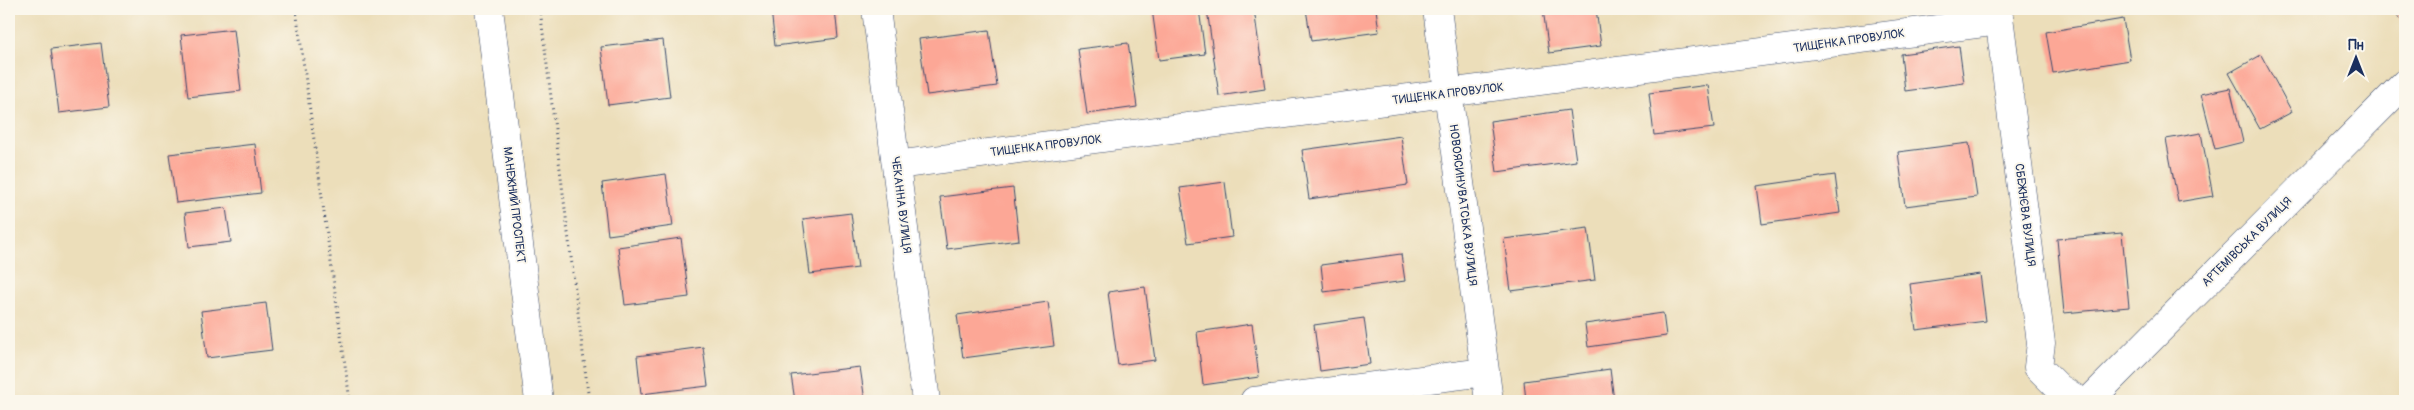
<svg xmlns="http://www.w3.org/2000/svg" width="2414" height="410" viewBox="0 0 2414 410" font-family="Pangolin,sans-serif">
<rect width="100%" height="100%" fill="#fbf7ec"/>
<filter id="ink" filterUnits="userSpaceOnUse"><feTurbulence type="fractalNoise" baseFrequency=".02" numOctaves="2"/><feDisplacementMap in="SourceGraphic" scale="10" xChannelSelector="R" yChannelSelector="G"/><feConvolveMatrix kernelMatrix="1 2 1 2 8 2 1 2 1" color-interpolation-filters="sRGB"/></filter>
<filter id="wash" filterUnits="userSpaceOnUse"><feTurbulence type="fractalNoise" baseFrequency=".0096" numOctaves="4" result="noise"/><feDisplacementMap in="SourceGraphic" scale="20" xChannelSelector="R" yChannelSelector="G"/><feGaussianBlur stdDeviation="1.12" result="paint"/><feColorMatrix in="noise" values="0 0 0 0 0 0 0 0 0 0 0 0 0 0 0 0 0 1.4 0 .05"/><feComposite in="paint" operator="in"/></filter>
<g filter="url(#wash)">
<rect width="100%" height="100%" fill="#ecdeba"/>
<g id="blocks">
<path fill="#fca796" d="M771,9h64l3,29 -63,8z
M1152,9h47l6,45 -46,6z
M1207,9h47l11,80 -46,7z
M1306,9h70l3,23 -68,9z
M1543,9h53l5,37 -52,7z
M2394,9h11v7l-6,3z
M2123,19l7,41 -77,13 -7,-41z
M234,29l7,62 -53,6 -7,-62z
M989,30l8,56 -70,9 -8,-56z
M663,40l7,57 -62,8 -7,-58z
M101,43l8,64 -50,6 -8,-64z
M1128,43l9,64 -50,7 -9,-65z
M1959,46l5,37 -59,8 -4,-37z
M2261,55l31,57 -32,17 -31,-56z
M1708,85l6,43 -60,7 -5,-42z
M2230,88l13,54 -28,7 -14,-55z
M1569,110l7,51 -79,11 -7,-51z
M2201,133l12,63 -35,6 -12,-63z
M1401,136l7,49 -99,14 -7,-49z
M1969,143l8,54 -72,9 -7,-54z
M255,144l6,49 -85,10 -7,-49z
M666,174l7,52 -65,9 -6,-52z
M1835,175l5,38 -78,11 -5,-38z
M1225,182l7,55 -44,6 -8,-55z
M1013,188l6,52 -72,9 -7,-52z
M226,208l5,34 -42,5 -4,-34z
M851,213l7,55 -48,6 -7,-55z
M1588,228l7,52 -84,11 -7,-52z
M2122,233l7,74 -65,6 -7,-74z
M681,238l8,59 -64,8 -7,-58z
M1401,254l4,27 -81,11 -3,-27z
M1980,274l6,47 -70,9 -6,-46z
M1145,287l10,73 -37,5 -10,-73z
M1048,302l6,44 -91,12 -6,-43z
M266,303l6,47 -65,8 -6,-47z
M1663,313l3,23 -78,11 -3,-23z
M1364,318l6,46 -50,7 -6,-46z
M1252,324l7,53 -56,8 -6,-53z
M703,347l5,39 -67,8 -4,-38z
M860,367l5,34h-70l-4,-26z
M1610,369l4,32h-88l-2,-20z"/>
</g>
</g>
<g filter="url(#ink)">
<use href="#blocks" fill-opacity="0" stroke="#3a496c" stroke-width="1"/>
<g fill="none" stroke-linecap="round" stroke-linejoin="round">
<defs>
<path id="street" d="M876,9l50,392
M1437,9l52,392
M1998,9l43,334 -3,24 21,21 21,13
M896,165l1103,-144
M1254,401l231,-29
M2089,401l316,-318"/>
<path id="secondary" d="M489,9l50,392"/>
</defs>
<use href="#street" stroke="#3a496c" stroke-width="29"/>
<use href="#secondary" stroke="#3a496c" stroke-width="29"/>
<path stroke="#3a496c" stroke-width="3" stroke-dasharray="1 4" stroke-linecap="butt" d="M296,9l54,392
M540,9l49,392"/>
<use href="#street" stroke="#fff" stroke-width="28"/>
<use href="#secondary" stroke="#fff" stroke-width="28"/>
</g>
</g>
<g text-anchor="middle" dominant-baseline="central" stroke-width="4" stroke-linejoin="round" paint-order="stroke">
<g font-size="12" fill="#1b2f5e" stroke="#fbf7ec">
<text transform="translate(1849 41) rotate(-8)">ТИЩЕНКА ПРОВУЛОК</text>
<text transform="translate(1448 94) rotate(-7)">ТИЩЕНКА ПРОВУЛОК</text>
<text transform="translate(1046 146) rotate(-7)">ТИЩЕНКА ПРОВУЛОК</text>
<text transform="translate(514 205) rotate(83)">МАНЕЖНИЙ ПРОСПЕКТ</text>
<text transform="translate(901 205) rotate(83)">ЧЕКАННА ВУЛИЦЯ</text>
<text transform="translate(1463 205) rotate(83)">НОВОЯСИНУВАТСЬКА ВУЛИЦЯ</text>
<text transform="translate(2025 215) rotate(83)">СБЕЖНЄВА ВУЛИЦЯ</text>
<text transform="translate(2247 242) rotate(-45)">АРТЕМІВСЬКА ВУЛИЦЯ</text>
</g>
</g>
<rect width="2414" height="410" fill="none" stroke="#fbf7ec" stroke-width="30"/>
<g transform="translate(2356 58)" stroke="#fbf7ec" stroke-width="4" paint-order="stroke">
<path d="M0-4L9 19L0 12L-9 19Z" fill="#1b2f5e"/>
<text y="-8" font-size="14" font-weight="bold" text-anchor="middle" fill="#1b2f5e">Пн</text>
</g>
</svg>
